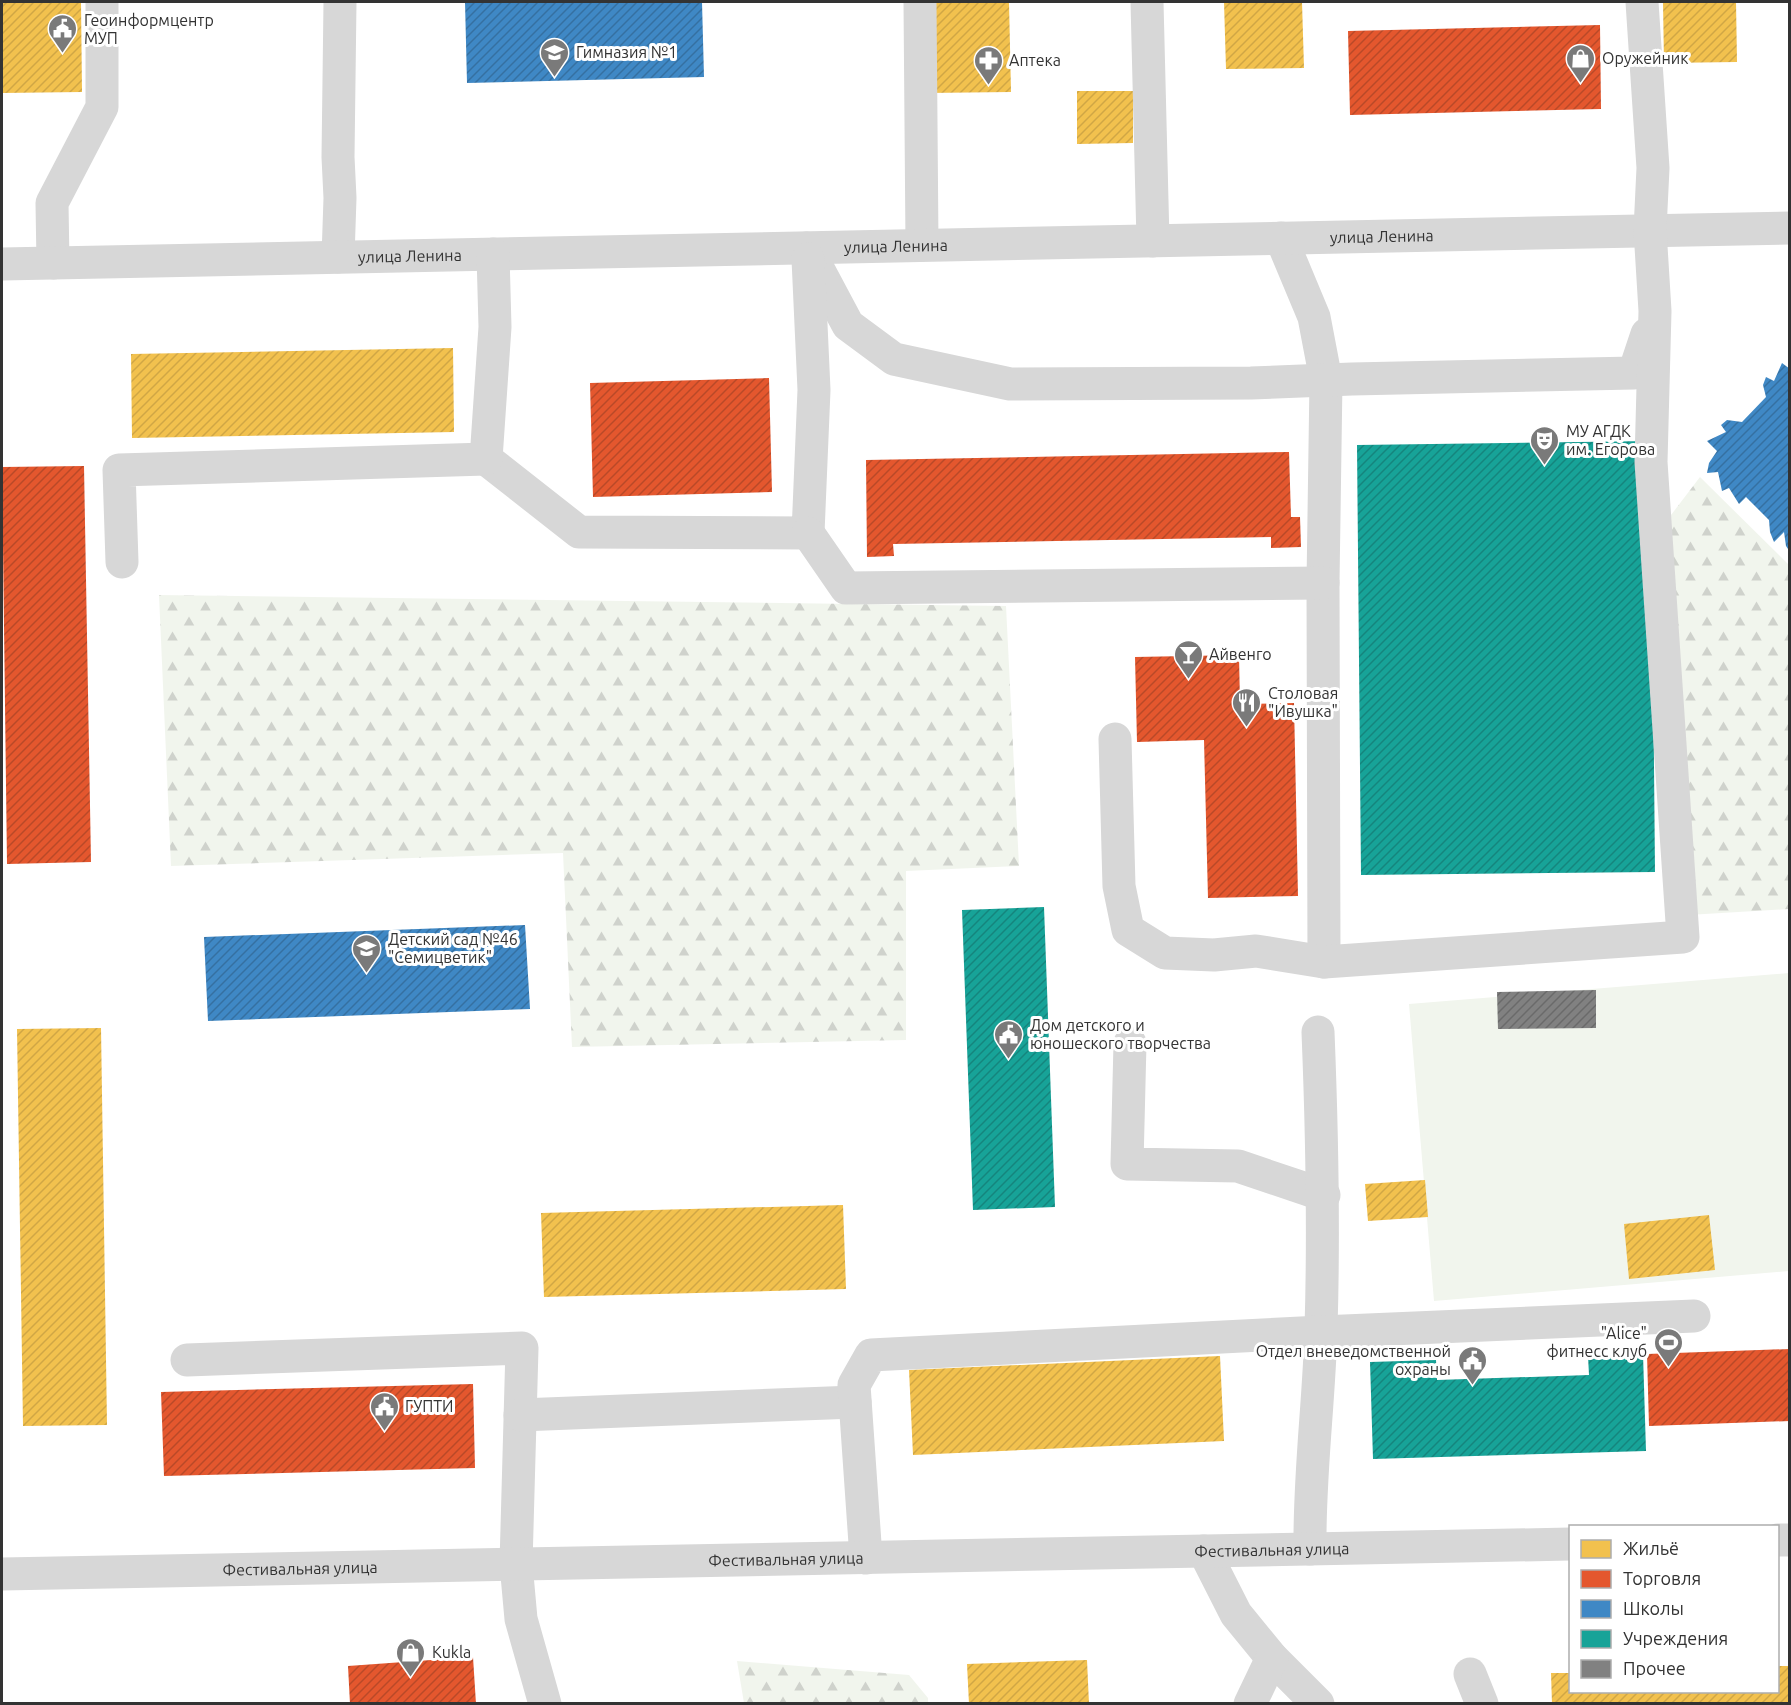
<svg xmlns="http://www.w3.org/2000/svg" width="1791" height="1705" viewBox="0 0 1791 1705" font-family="Ubuntu,sans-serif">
<defs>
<pattern id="forest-firs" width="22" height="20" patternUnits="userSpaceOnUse" patternTransform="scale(1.5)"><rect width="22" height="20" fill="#f1f5ed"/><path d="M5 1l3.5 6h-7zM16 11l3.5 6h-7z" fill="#cfd2cc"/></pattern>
<pattern id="homes-hatch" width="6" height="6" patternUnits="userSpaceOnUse" patternTransform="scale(1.5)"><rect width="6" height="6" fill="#f2c14e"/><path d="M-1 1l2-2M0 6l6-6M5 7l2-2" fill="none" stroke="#d0a645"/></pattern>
<pattern id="shops-hatch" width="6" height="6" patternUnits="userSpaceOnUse" patternTransform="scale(1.5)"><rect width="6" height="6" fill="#e4572e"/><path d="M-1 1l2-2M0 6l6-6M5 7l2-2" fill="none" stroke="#b94928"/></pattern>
<pattern id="schools-hatch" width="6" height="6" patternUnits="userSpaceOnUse" patternTransform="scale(1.5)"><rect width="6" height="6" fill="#3f88c5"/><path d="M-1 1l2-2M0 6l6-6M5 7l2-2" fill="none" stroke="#3570a1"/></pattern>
<pattern id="public-hatch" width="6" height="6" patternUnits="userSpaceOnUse" patternTransform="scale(1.5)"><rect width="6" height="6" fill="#17a398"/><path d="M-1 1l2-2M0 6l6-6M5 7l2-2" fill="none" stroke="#15857d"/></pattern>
<pattern id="building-hatch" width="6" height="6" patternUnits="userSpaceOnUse" patternTransform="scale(1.5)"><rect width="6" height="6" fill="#818181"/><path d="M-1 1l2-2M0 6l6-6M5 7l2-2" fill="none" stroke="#6a6a6a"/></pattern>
</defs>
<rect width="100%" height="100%" fill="#fff"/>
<path fill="#f1f5ed" d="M1789,973v298l-355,30 -25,-297z"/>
<path fill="url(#forest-firs)" d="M1700,477l89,88v344l-101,6 -20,-396z
M159,595l847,11 13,260 -113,5v169l-334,7 -9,-194 -392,13z
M737,1661l172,14 19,23v5h-184z"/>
<path fill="url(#homes-hatch)" d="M2,2h79l1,90 -80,1z
M925,2h84l2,90 -84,1z
M1224,2h78l2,66 -78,1z
M1663,2h73l1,60 -73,1z
M1077,91h56v52l-56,1z
M453,348l1,84 -322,6 -1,-84z
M101,1028l6,397 -84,1 -6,-397z
M1425,1180l3,37 -60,4 -3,-37z
M843,1205l3,84 -302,8 -3,-84z
M1709,1215l6,55 -86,9 -5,-55z
M1220,1356l4,85 -311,14 -4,-85z
M1087,1660l2,44h-120l-2,-40z
M1778,1666h12v38h-238l-1,-31h19v19h208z"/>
<path fill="url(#shops-hatch)" d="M1600,25l1,84 -251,6 -2,-84z
M769,378l3,114 -179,5 -3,-114z
M1289,452l2,65h9l1,30 -30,1v-11l-378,7 1,12 -27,1 -1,-97z
M84,466l7,396 -84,2 -5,-397z
M1239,655l1,49 54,-1 4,193 -90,2 -4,-158 -67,2 -2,-85z
M1790,1349v72l-141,5 -2,-72z
M473,1384l2,84 -311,8 -3,-84z
M473,1657l3,47h-126l-2,-38z"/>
<path fill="url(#schools-hatch)" d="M465,2h237l2,75 -237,6z
M1782,363l8,6v183l-4,-6 -2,-14 -10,10 -4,-10 -1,-12 -23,-23 -7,7 -10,-16 -7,3 -4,-19 -11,1 2,-10 8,-12 -10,-10 19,-9 -5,-7 6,-5 15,2 24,-25 -3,-12 3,-8 8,4z
M525,925l5,84 -322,12 -4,-84z"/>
<path fill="url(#public-hatch)" d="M1651,441l4,431 -294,3 -4,-430z
M1044,907l11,300 -82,3 -11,-300z
M1643,1354l3,97 -273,8 -3,-97 66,-2 1,20 152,-5 -1,-19z"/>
<path fill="url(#building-hatch)" d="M1596,990v38l-98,1 -1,-37z"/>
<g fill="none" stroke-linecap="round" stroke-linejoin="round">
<g stroke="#d7d7d7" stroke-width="33">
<path d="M920,2l2,243"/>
<path d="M1147,2l6,239"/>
<path d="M1281,238l33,79 12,63 -3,203 1,379"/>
<path d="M807,248l41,77 46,34 116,25 241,-1 101,-4 282,-6 13,-39"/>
<path d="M338,257l2,-59 -2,-41 2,-155"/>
<path d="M53,263l-1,-60 50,-96v-105"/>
<path id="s1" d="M2,264l1788,-36"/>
<path d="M486,459l93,73 229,1 6,-143 -6,-131"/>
<path d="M808,533l38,55 477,-5"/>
<path d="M122,562l-3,-92 367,-11 9,-132 -2,-73"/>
<path d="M1115,739l4,147 9,44 37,23 49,2 42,-4 68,11 359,-25 -32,-475 4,-151 -5,-81 3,-62 -11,-166"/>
<path d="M1130,1043l-3,121 111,2 86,29"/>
<path d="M187,1360l335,-12 -6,216 5,55 24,85"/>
<path d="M520,1415l335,-13"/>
<path d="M1778,1540h12"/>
<path d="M1310,1549c-1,-74 9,-146 11,-220 3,-99 1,-198 -3,-297"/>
<path d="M1204,1551l32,63 36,44 46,46"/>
<path d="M866,1558l-12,-173 17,-30 450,-23 373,-16"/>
<path id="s2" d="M2,1574l1568,-30"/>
<path d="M1470,1674l12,30"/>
<path d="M1250,1704l22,-46"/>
</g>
</g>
<defs>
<symbol id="civic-pin" viewBox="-11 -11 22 30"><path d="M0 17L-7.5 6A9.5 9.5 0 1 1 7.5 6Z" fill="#7a7a7a" stroke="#fff"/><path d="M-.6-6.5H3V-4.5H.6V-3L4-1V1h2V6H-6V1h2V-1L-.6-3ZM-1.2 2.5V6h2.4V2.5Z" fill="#fff"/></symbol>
<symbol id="school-pin" viewBox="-11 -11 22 30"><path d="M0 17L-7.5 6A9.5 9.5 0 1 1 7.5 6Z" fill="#7a7a7a" stroke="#fff"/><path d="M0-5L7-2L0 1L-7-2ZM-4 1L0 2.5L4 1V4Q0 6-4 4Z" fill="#fff"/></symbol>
<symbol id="shop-pin" viewBox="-11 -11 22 30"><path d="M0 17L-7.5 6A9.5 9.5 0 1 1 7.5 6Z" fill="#7a7a7a" stroke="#fff"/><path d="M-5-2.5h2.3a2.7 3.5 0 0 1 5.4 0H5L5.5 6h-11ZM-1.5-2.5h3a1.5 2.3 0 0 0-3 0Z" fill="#fff"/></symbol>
<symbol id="pharmacy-pin" viewBox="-11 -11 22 30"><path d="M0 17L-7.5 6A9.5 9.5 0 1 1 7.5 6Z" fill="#7a7a7a" stroke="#fff"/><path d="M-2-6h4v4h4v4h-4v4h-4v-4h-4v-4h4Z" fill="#fff"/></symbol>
<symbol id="theatre-pin" viewBox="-11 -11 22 30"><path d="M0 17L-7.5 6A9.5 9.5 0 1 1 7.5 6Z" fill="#7a7a7a" stroke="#fff"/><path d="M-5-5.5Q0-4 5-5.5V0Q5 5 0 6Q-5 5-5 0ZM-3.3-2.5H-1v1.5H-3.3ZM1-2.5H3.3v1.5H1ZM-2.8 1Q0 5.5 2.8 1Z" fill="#fff"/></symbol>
<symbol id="bar-pin" viewBox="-11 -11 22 30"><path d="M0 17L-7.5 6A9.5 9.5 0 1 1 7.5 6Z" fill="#7a7a7a" stroke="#fff"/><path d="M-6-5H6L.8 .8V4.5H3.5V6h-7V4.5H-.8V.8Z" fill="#fff"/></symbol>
<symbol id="restaurant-pin" viewBox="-11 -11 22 30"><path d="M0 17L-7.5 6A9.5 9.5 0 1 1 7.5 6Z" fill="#7a7a7a" stroke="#fff"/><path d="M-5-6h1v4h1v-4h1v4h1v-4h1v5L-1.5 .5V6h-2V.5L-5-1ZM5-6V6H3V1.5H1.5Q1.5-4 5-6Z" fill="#fff"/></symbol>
<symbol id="stadium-pin" viewBox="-11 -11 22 30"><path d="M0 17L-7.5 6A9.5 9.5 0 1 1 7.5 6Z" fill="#7a7a7a" stroke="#fff"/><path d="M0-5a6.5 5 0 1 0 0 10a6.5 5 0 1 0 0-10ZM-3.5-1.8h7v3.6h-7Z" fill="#fff"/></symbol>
</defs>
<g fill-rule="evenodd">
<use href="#civic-pin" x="46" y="12" width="33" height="45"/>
<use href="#school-pin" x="538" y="36" width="33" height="45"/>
<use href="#shop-pin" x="1564" y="42" width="33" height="45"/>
<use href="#pharmacy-pin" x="972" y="44" width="33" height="45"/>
<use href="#theatre-pin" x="1528" y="424" width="33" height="45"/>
<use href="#bar-pin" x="1172" y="638" width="33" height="45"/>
<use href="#restaurant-pin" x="1230" y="686" width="33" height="45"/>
<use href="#school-pin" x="350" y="932" width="33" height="45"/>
<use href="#civic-pin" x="992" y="1018" width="33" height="45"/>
<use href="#stadium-pin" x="1652" y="1326" width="33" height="45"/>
<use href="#civic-pin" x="1456" y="1344" width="33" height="45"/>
<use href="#civic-pin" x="368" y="1390" width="33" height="45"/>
<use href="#shop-pin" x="394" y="1636" width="33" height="45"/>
</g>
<g text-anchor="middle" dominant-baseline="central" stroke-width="6" stroke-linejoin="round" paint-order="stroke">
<g font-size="16" fill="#333" stroke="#fff" text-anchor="start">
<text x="84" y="20">Геоинформцентр<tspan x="84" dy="18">МУП</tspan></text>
<text x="576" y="52">Гимназия №1</text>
<text x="1602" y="58">Оружейник</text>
<text x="1009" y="60">Аптека</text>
<text x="1566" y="431">МУ АГДК<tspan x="1566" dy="18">им. Егорова</tspan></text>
<text x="1209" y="654">Айвенго</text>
<text x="1268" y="693">Столовая<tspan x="1268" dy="18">"Ивушка"</tspan></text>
<text x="388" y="939">Детский сад №46<tspan x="388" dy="18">"Семицветик"</tspan></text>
<text x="1030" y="1025">Дом детского и<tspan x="1030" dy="18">юношеского творчества</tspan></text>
<text x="1647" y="1333" text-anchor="end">"Alice"<tspan x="1647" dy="18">фитнесс клуб</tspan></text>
<text x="1451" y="1351" text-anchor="end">Отдел вневедомственной<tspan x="1451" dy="18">охраны</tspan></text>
<text x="405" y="1406">ГУПТИ</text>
<text x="432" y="1652">Kukla</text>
</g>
<g font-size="16" fill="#333" stroke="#fff">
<text stroke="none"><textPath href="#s1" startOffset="1380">улица Ленина</textPath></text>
<text stroke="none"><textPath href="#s1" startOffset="894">улица Ленина</textPath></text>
<text stroke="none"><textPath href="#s1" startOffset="408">улица Ленина</textPath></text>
<text stroke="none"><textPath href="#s2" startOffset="1270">Фестивальная улица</textPath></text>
<text stroke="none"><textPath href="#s2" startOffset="784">Фестивальная улица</textPath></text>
<text stroke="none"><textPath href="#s2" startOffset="298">Фестивальная улица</textPath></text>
</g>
</g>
<rect width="1791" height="1705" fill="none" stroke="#333333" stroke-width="6"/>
<rect x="1569" y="1525" width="210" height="168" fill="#ffffff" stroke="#adadad" stroke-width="1.5"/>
<rect x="1581" y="1540" width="30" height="18" fill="#f2c14e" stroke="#adadad" stroke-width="1.5"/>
<text x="1623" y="1555" font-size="18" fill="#333333">Жильё</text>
<rect x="1581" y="1570" width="30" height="18" fill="#e4572e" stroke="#adadad" stroke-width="1.5"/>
<text x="1623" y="1585" font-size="18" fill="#333333">Торговля</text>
<rect x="1581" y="1600" width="30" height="18" fill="#3f88c5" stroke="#adadad" stroke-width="1.5"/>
<text x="1623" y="1615" font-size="18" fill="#333333">Школы</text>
<rect x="1581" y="1630" width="30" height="18" fill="#17a398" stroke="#adadad" stroke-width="1.5"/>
<text x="1623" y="1645" font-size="18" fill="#333333">Учреждения</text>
<rect x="1581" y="1660" width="30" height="18" fill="#818181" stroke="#adadad" stroke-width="1.5"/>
<text x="1623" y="1675" font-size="18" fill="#333333">Прочее</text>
</svg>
